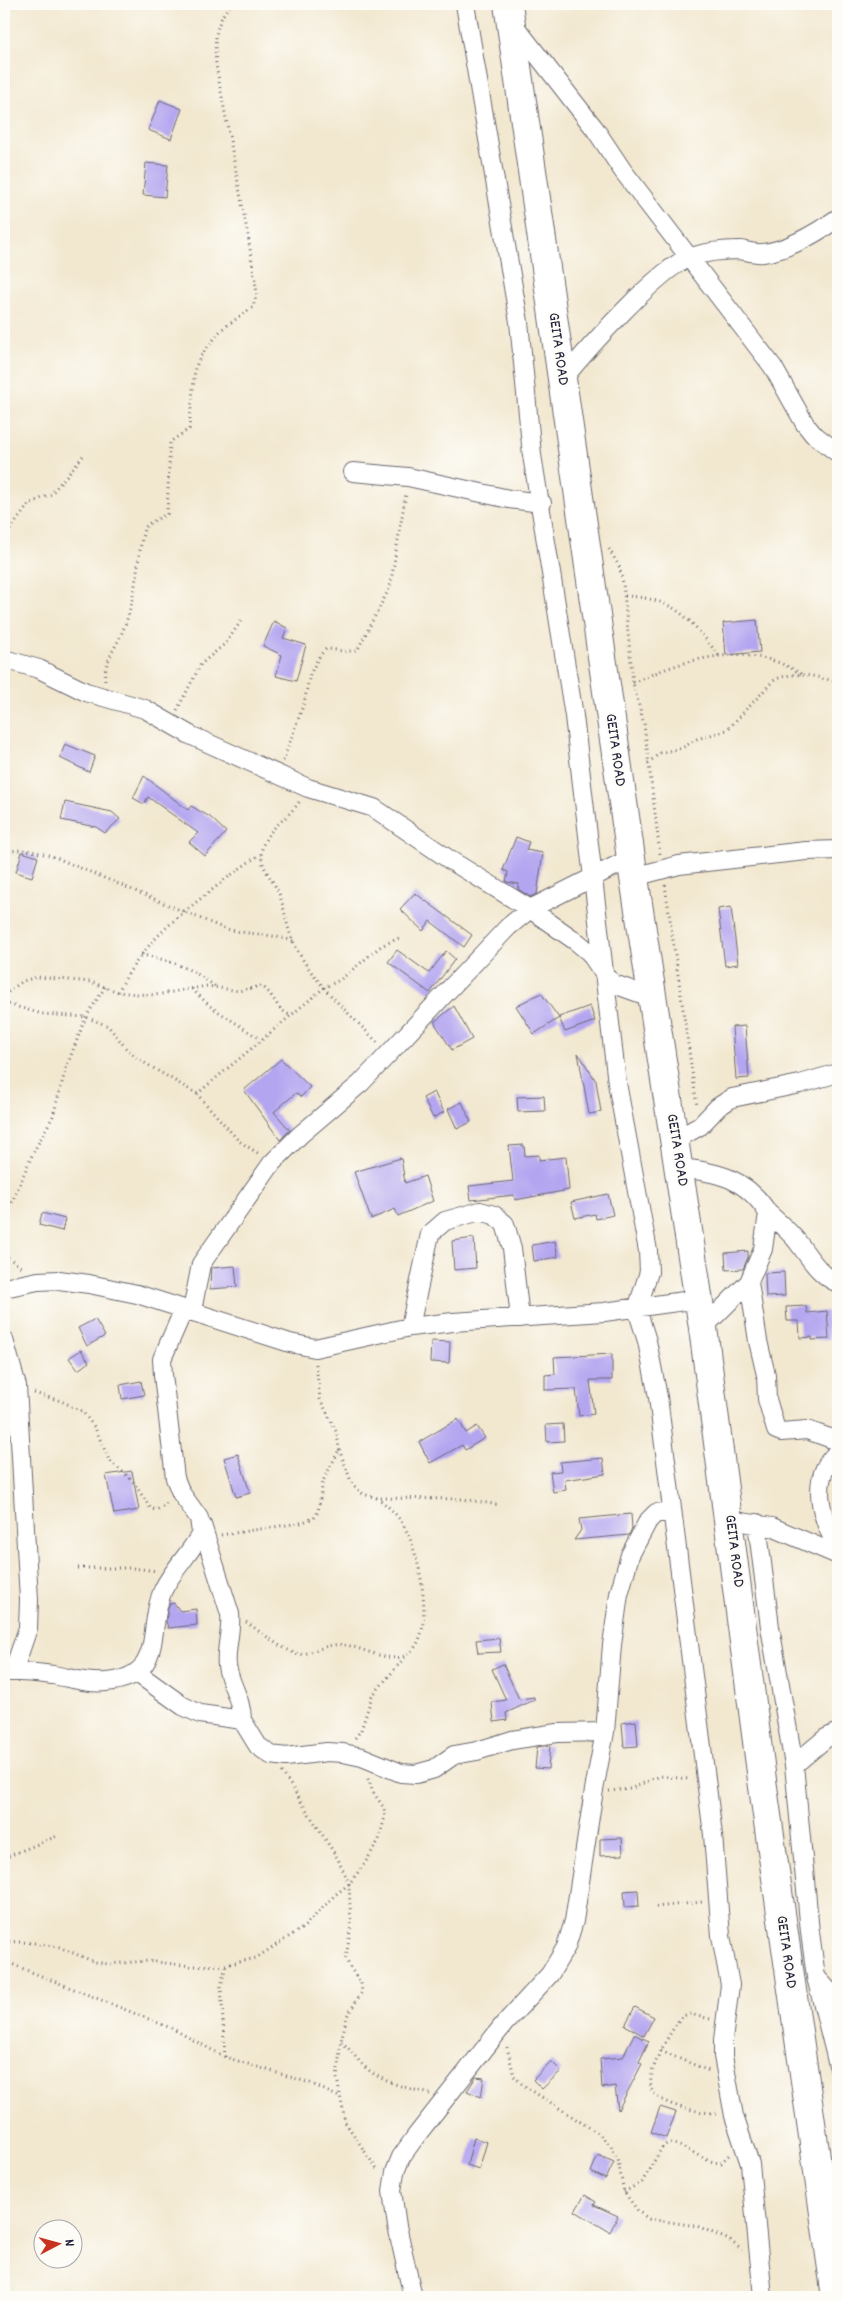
<svg xmlns="http://www.w3.org/2000/svg" width="842" height="2301" viewBox="0 0 842 2301" font-family="Dekko,sans-serif">
<rect width="100%" height="100%" fill="#fdfcf7"/>
<filter id="ink" filterUnits="userSpaceOnUse"><feTurbulence type="fractalNoise" baseFrequency=".02" numOctaves="2"/><feDisplacementMap in="SourceGraphic" scale="10" xChannelSelector="R" yChannelSelector="G"/><feConvolveMatrix kernelMatrix="1 2 1 2 8 2 1 2 1" color-interpolation-filters="sRGB"/></filter>
<filter id="wash" filterUnits="userSpaceOnUse"><feTurbulence type="fractalNoise" baseFrequency=".0096" numOctaves="4" result="noise"/><feDisplacementMap in="SourceGraphic" scale="20" xChannelSelector="R" yChannelSelector="G"/><feGaussianBlur stdDeviation="1.12" result="paint"/><feColorMatrix in="noise" values="0 0 0 0 0 0 0 0 0 0 0 0 0 0 0 0 0 1.4 0 .05"/><feComposite in="paint" operator="in"/></filter>
<g filter="url(#wash)">
<rect width="100%" height="100%" fill="#f2e8d0"/>
<g id="blocks">
<path fill="#b4a5f0" d="M160,100l22,9 -11,30 -23,-9z
M146,163l22,2 -3,32 -22,-2z
M757,620l3,32 -34,3 -3,-32z
M274,621l13,7 -4,10 23,7 -10,36 -20,-5 6,-21 -19,-9z
M65,744l30,12 -6,16 -29,-14z
M144,776l44,34 3,-4 19,11 16,15 -21,24 -16,-14 9,-9 -50,-36 -4,7 -11,-6z
M65,802l47,10 8,7 -15,14 -9,-6 -35,-7z
M516,837l13,5 -3,8 17,3 -6,41 -7,3 -12,-8 1,-5 -13,-2 2,-10 -5,-2z
M22,852l16,5 -6,20 -16,-5z
M415,893l57,42 -8,12 -34,-26 -7,10 -23,-22z
M731,907l7,57 -13,2 -7,-57z
M397,950l32,23 17,-22 9,8 -25,34 -42,-31z
M541,993l18,25 -25,16 -18,-28z
M454,1006l18,33 -20,11 -18,-28z
M590,1006l5,15 -30,11 -6,-15z
M745,1026l4,52 -13,1 -4,-52z
M578,1053l18,28 5,31 -12,2z
M281,1059l29,28 -9,10 -5,-4 -22,19 16,18 -10,10 -36,-50z
M434,1092l10,20 -11,6 -10,-20z
M544,1096l1,15 -27,1 -1,-15z
M462,1102l9,20 -14,7 -9,-20z
M524,1145l1,11 14,-1v5l27,-3 3,33 -54,10 -1,-5 -43,5 -2,-14 44,-5 -4,-35z
M401,1158l4,25 20,-7 8,25 -35,15 -3,-7 -24,10 -17,-47z
M608,1194l5,21 -17,4 -1,-5 -20,4 -4,-16z
M42,1213l23,6 -3,12 -23,-6z
M474,1238l2,30 -22,2 -2,-29z
M555,1241l3,16 -24,4 -2,-16z
M748,1251v6l-5,12 -17,1 -1,-17z
M235,1266l2,21 -27,2 1,-21z
M784,1272l1,24 -19,1 -1,-24z
M806,1306l1,7 20,-2 2,28 -17,1v-3l-12,1 -1,-17h-12l-1,-14z
M95,1319l10,17 -18,10 -9,-18z
M431,1341l19,1 -1,21 -19,-1z
M81,1350l8,12 -11,8 -9,-12z
M612,1354v26h-22l4,34 -15,2 -3,-27 -31,1v-15l10,-1 -1,-17z
M141,1381l3,14 -22,4 -2,-14z
M458,1419l8,14 11,-7 8,12 -20,12 -3,-5 -32,18 -11,-21z
M563,1424l1,17 -17,1 -1,-17z
M238,1454l12,39 -14,4 -12,-39z
M603,1458l2,16 -40,6 1,10 -13,2 -3,-20 11,-1 -1,-9z
M132,1471l7,39 -25,4 -8,-39z
M631,1514l1,14 -3,7 -55,5 7,-10 -2,-11z
M174,1603l6,8 16,-2 1,16 -29,3 -2,-7 2,-14 2,-3z
M499,1638l2,14 -23,1 -2,-13z
M503,1664l16,35 15,-2v3l-28,13 1,7 -13,2 -2,-20 14,-2 -14,-31z
M636,1721l2,25 -14,1 -2,-24z
M550,1745l-2,24 -13,-1 2,-21z
M622,1838l1,17 -23,1v-17z
M638,1890l1,16 -14,1 -1,-16z
M635,2007l19,10 -10,19 -19,-11z
M634,2034l15,7 -10,21 3,2 -24,46 -3,-24 -13,2 -2,-29 23,-2z
M551,2061l10,10 -19,18 -9,-9z
M476,2077l8,1 -3,19 -14,-6z
M660,2107l16,5 -10,26 -15,-6z
M474,2138l13,4 -8,27 -12,-4z
M598,2155l16,7 -8,17 -15,-7z
M585,2195l11,7 -2,3 24,11 -8,16 -35,-21z"/>
</g>
</g>
<g filter="url(#ink)">
<use href="#blocks" fill-opacity="0" stroke="#6b676f" stroke-width="1"/>
<g fill="none" stroke-linecap="round" stroke-linejoin="round">
<defs>
<path id="minor" d="M465,4l54,318 13,133 42,261 43,367 31,168 1,21 -12,37 10,32 11,56 55,438 8,101 9,49 -7,55v16l11,60 16,48 13,133
M514,25l81,104 28,42 150,196 32,57 8,10 25,19
M562,380c22,-27 98,-114 129,-123 15,-5 33,-7 49,-7 7,1 15,4 23,3 25,-3 55,-21 75,-35
M353,472l55,5 101,22 33,4
M4,659l35,10 47,23 59,17 45,26 118,53 66,20 76,52 80,49 47,33 12,10 17,25 8,7 39,14
M634,877l45,-12 127,-14 32,-1
M675,1140l25,-14 18,-19 14,-9 68,-14 38,-11
M680,1168c38,4 66,10 88,45l-5,36 -14,33 -46,46
M768,1213c10,9 21,18 29,28 12,16 22,34 41,42
M749,1282l9,59 8,34 1,24 9,31 5,2 26,-2 31,11
M4,1288l34,-7 21,-1 30,4 48,10 153,49 25,5 95,-21 43,-5 151,-10 95,-13
M192,1311l9,-47 71,-101 28,-28 61,-52 147,-156 22,-18 101,-51
M410,1327l20,-93 15,-13 35,-10 14,4 11,9 7,24 8,70
M4,1340l13,46 12,214 -1,28 -15,44
M838,1452c-30,25 -17,67 0,96
M730,1520l42,7 66,28
M757,1523l13,104 24,138 16,167 6,45 22,88
M202,1525l28,89c2,17 -5,35 -3,52 3,19 15,33 15,54
M4,1672c16,-1 33,1 49,3 18,3 35,9 53,7 61,-5 40,-54 57,-92 10,-21 28,-37 38,-57l-2,-15 -18,-25 -6,-15 -12,-103 -1,-16 22,-50
M137,1673l46,33 17,8 42,6 16,26 13,9 15,2 41,-5 16,1 19,4 39,16 15,1 18,-5 20,-14 23,-4 35,-11 45,-7 48,-1
M794,1765l32,-27 12,-6
M818,1979l20,22
M413,2297l-16,-71 -5,-35 3,-19 6,-15 15,-21 88,-112 46,-50 16,-27 8,-26 20,-131 11,-58 7,-87 7,-51 11,-39 18,-34 8,-8 15,-2"/>
<path id="trunk" d="M508,4l123,854 72,470 59,452 74,517"/>
</defs>
<use href="#minor" stroke="#6b676f" stroke-width="20"/>
<use href="#trunk" stroke="#6b676f" stroke-width="30"/>
<path stroke="#6b676f" stroke-width="3" stroke-dasharray="1 4" stroke-linecap="butt" d="M4,538l25,-34 22,-10 32,-38
M609,549l10,17 4,17 10,100 11,41 16,130
M625,596c51,2 65,23 94,60
M105,680c-2,-17 12,-34 18,-50 14,-33 13,-67 21,-101l4,-5 19,-10 3,-72 19,-13 6,-60 5,-12 21,-27 32,-23 4,-14 -9,-57 -32,-171c-2,-24 -1,-43 15,-61
M633,683c51,-25 117,-43 168,-9
M4,684l3,-9
M177,710l24,-46 25,-21 17,-25
M283,761l21,-58 6,-29 10,-19 6,-6c12,0 20,5 32,0l32,-62 16,-94
M648,763l12,-10 22,-5 15,-9 30,-9 46,-49c20,-12 44,-4 65,1
M299,802c-10,16 -33,27 -37,47 -4,15 10,30 16,42 7,17 8,36 16,52 17,38 54,69 83,99
M4,854c16,-8 31,-2 48,2l171,72c23,7 47,5 70,13
M665,885l32,221
M141,955c29,4 54,15 76,33
M192,989l18,17 50,33
M118,992c24,-46 50,-68 90,-99 18,-14 34,-27 53,-39
M4,995l19,-14 14,-4 54,5 27,10 20,2 17,1 52,-9 32,5 22,-5c13,7 14,23 29,29
M4,1003l38,11 44,3 22,9 18,22 12,11 59,35 42,47 20,13
M197,1094l128,-107 15,-7 41,-34 18,-8
M4,1221l29,-68 20,-37 13,-48 20,-51 19,-30
M4,1254l18,14
M316,1364l4,35 17,34 2,16 13,35 11,10 14,4 85,1 38,6
M34,1393l27,8 21,10 13,17 14,32 23,20 19,29 6,1 11,-8
M221,1535l79,-12 14,-5 4,-6 5,-31 16,-31
M78,1568h55l24,3
M246,1622l34,24 18,9c17,-2 29,-13 48,-10 15,3 41,16 55,12 39,-11 19,-99 6,-125 -7,-15 -17,-25 -30,-34
M355,1738l6,-8 11,-34 34,-40
M282,1772l56,87 11,25 2,41 -5,33 3,8 12,17 1,9 -15,24 -6,25 -4,37 8,44 33,49
M609,1791l21,-2 30,-13 29,3
M4,1858l53,-22
M656,1907l46,-5
M4,1941l31,2 24,4 36,15 13,2 40,-3 44,5 34,-1 30,-7 48,-31 31,-32 14,-11 16,-21 14,-23 6,-24 -1,-8 -11,-16 -6,-16
M4,1961l167,67 54,29 85,26 29,14
M710,2019l-20,-5 -8,2c-10,13 -40,61 -29,76 11,15 48,20 65,22
M341,2042c10,7 15,17 24,25 17,16 43,21 65,27
M507,2047l7,29 9,9 75,48 13,13 7,15 6,31 14,19 11,8 48,7 32,14 13,10
M661,2051l48,20
M225,2057l-4,-71 5,-21
M624,2192l18,-10 21,-36 6,-3c19,3 33,19 52,20l9,-9"/>
<use href="#minor" stroke="#fff" stroke-width="18"/>
<use href="#trunk" stroke="#fff" stroke-width="28"/>
</g>
</g>
<g text-anchor="middle" dominant-baseline="central" stroke-width="4.5" stroke-linejoin="round" paint-order="stroke">
<g font-size="16" fill="#22223b" stroke="#fdfcf7">
<text transform="translate(558 349) rotate(82)">GEITA ROAD</text>
<text transform="translate(615 750) rotate(82)">GEITA ROAD</text>
<text transform="translate(677 1150) rotate(81)">GEITA ROAD</text>
<text transform="translate(734 1551) rotate(83)">GEITA ROAD</text>
<text transform="translate(786 1952) rotate(82)">GEITA ROAD</text>
</g>
</g>
<rect width="842" height="2301" fill="none" stroke="#fdfcf7" stroke-width="20"/>
<g transform="translate(58 2244) rotate(84)"><circle r="24" fill="#fdfcf7" stroke="#a5a5ac"/>
<path d="M0-4L9 19L0 12L-9 19Z" fill="#c8321e"/>
<text y="-8" font-size="14" font-weight="bold" text-anchor="middle" fill="#22223b">N</text>
</g>
</svg>
